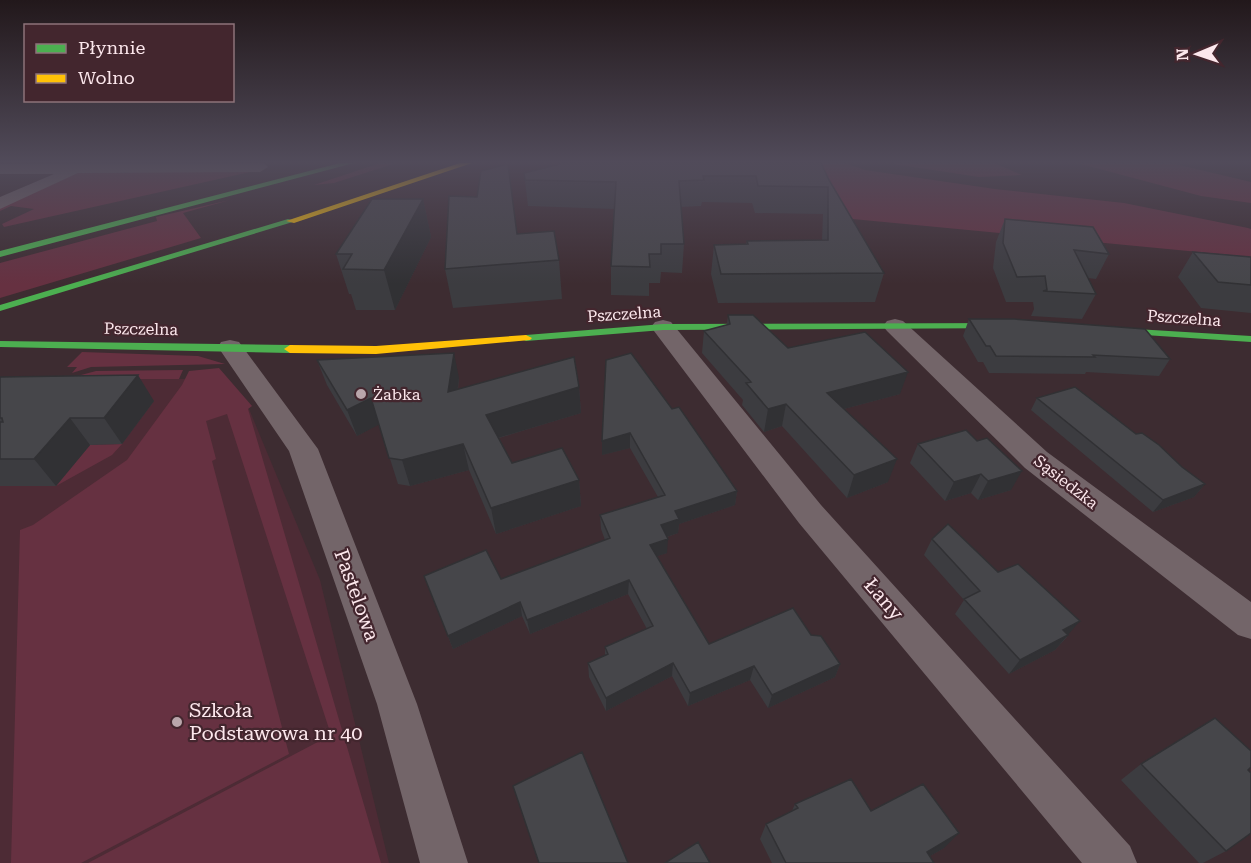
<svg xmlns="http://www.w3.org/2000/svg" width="1251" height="863" viewBox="0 0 1251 863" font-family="'Roboto Serif',serif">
<rect width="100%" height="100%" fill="#3d2c31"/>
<path fill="#4d2b35" d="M66,379h126l57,30 71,171 69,283h-389v-468z"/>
<path fill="#663141" d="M380,163h16l-62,20 -20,2z
M819,163h26l20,7 130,19 129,14 124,25 3,1v28l-409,-39z
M887,163h107l28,12 -43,2z
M1077,163h94l80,19v21l-50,-7z
M133,169l117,3 -246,55 -2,-3 32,-15 -23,-3 -11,5v-3l82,-37 45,2z
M230,200l-47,13 18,25 -201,60v-35l157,-42 -1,-4z
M82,352l116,4 27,8 -134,3 -19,6 5,-6h-10z
M219,368l33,38 -4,3 133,454h-293l243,-128 -104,-321 -21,7 10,38 -4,2 77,293 -208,109h-70l9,-333 13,-5 94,-65 55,-75 7,-14z
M183,370l-4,9h-113l30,-8z
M122,444l-10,11 -56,31 34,-41z"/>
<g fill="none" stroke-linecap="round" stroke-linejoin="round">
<path fill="#736569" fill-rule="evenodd" d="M264,163l4,4 -8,5 -182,1 -78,36v-12l54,-23h-54v-10z
M895,319l8,2 144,131 204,150v37l-13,-4 -213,-167 -138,-137 -4,-5 4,-5z
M663,320l8,2 150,183 309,341 7,17h-55l-283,-340 -148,-196 4,-5z
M230,340l9,2 79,107 99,255 51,159h-48l-43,-159 -88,-253 -71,-104 3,-5z"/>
<path fill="#4caf50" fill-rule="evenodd" d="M340,163h14l-354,94v-6z
M288,219l8,2 -296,90v-6z
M1013,323l4,1v4l-354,2 -137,11 -6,-3 6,-3 137,-11z
M1103,327l148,9v6l-152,-10v-4z
M0,341l290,4 6,4 -6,4 -290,-6z"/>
<path fill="#ffc107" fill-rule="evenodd" d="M460,163h12l-178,60 -8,-2z
M526,335l6,3 -2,2 -154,14 -86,-1 -6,-4 6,-4 86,1z"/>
</g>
<path fill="#3c3c40" d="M564,163l265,17 55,93 -9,29 -157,1 -7,-29 3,-29 32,-1 1,-3 75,-1 1,-26 -68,-1 -3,-10 -50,-1 -1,4 -20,1 3,37 -2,29 -21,-1 -1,11h-11v13l-38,-1v-29l3,-57 -86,-3 -4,-33z
M423,199l8,38 -36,73h-39l-5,-16h-2l-13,-40z
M1005,219l104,35 -13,25 -8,-1 8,16 -14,25 -51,-3 3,-7 -1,-7h-27l-13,-34 3,-26z
M1193,252l58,5v56l-50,-5 -23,-31z
M559,260l3,39 -109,9 -8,-39z
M728,315l60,33 112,46 -56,15 44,73 -41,16 -65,-72 -18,6 -22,-27 1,-5 -41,-47 2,-22 23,-6z
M969,319l201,40 -11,17 -73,-4 -1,2 -96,-1 -6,-11h-5l-15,-26z
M317,360l142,18 -1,12 121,-3 2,26 -82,25 13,25 67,17 2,26 -85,28 -27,-64 -59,16 -12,-2 -19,-60 -22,12 -30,-51z
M0,377l154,24 -32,43 -32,1 -34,41h-56z
M1037,398l99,36 69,50 -11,13 -41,15 -122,-102z
M672,409l65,82 -2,14 -56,19 -1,9 -11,4v16l-10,3 52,88 102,-9 29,29 -5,13 -67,31 -18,-28 -62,26 -16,-30 -66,35 -17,-34 -1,-14 17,-8v-8l42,-18 -19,-35 -98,40 -8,-18 -69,33 -29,-73 77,3 104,-39 -4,-11 -1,-14 58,-18 -28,-49 -28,7v-14z
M966,430l45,60 -33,10 -7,-7 -26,8 -35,-38 8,-19z
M932,539l66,33 69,65 -12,13 -46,24 -54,-60 9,-14 -40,-45z
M1141,764l107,6 -22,81 -23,12h-4l-78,-83z
M795,804l76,7 73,37 -14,8 4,7h-162l-12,-24 6,-15 26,-13z"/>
<path fill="#313134" d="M423,199l8,38 -36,73 -11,-40z
M454,353l5,25 -5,40 -6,-26z
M908,372l-8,22 -79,21 6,-22z
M138,375l16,26 -32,43 -18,-26z
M579,387l2,26 -90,27 -5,-25z
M371,398l9,26 -23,12 -10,-26z
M786,404l-4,22 -18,6 4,-23z
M70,418l20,27 -34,41 -22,-27z
M630,433v15l-28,7v-14z
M463,444l6,26 -59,16 -8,-26z
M897,459l-9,23 -41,16 7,-23z
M1022,471l-11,19 -33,10 10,-19z
M981,474l-10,19 -26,8 9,-19z
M579,480l2,26 -85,28 -5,-26z
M1205,484l-11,13 -41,15 10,-12z
M737,491l-2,14 -56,19 -1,9 -18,6 1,-14 14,-14z
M668,539l-1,14 -18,6 1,-14z
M629,580l-1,14 -98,40 -3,-14z
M520,602l2,14 -69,33 -5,-13z
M1080,621l-25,29 -46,24 11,-14 43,-30z
M673,663l-1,13 -66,35v-13z
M840,664l-5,13 -67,31 4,-13z
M754,666l-4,14 -62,26 2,-13z
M959,833l-15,15 -26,15 9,-11z"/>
<path fill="#46464a" stroke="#313134" stroke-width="1.5" d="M564,163h257l8,17 55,93 -163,1 -7,-29 34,-1 -1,-3 81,-1v-53l-70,-1 -2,-10h-53l1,4 -25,1 5,63h-23v10h-12l1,13 -39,-1 5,-84 -91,-2 -1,-7z
M508,164l9,70 37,-3 5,29 -114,9 4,-73 28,1 4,-26z
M372,199h51l-39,71 -41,-1 9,-15h-16z
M1005,219l88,8 16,27 -35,-4 22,44 -53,-3 4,-1 -2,-14 -28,1 -14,-34z
M1193,252l58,5v28l-33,-3z
M728,315h25l35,33 77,-16 43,40 -81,21 70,66 -43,16 -68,-71 -18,5 -22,-26 5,-1 -47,-51 26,-7z
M969,319h45l131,10 25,30 -77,-4 2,2 -99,-1 -6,-10h-4z
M454,353l-6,39 126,-35 5,30 -93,28 26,48 50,-15 17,32 -88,28 -28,-64 -61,16 -13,-2 -18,-60 -24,12 -30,-50z
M631,353l41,56 7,-2 58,84 -62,20 4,8 -18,6 7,14 -18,6 59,99 84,-36 18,27 10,1 19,28 -68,31 -18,-29 -64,27 -17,-30 -67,35 -18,-35 20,-9 -3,-7 48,-21 -24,-46 -102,40 -7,-18 -72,34 -24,-60 62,-26 15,29 109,-41 -10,-23 65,-20 -35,-62 -28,8 4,-81z
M138,375l-34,43h-34l-36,41h-34v-37h3l-1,-4h-2v-41z
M1075,387l61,47 6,-1 17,12 23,22 23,17 -42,16 -126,-102z
M966,430l11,11 10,-3 35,33 -34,10 -7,-7 -27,8 -36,-38z
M948,524l50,48 20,-8 62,57 -17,9 5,5 -48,25 -56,-61 16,-8 -48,-52z
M1215,718l36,33v16l-3,3 3,3v60l-25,18 -85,-87z
M582,752l46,111h-89l-26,-77z
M851,779l20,32 52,-27 36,49 -32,19 7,11h-148l-20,-39 32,-16 -3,-4z
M698,842l12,21h-45z"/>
<linearGradient id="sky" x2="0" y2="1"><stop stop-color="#22181b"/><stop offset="0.57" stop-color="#514b5a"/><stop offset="1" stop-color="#514b5a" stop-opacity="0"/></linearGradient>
<rect width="1251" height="284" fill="url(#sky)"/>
<g fill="#b9a6ab" stroke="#43262e" stroke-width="2">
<circle cx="361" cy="394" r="6"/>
<circle cx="177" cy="722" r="6"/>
</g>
<g text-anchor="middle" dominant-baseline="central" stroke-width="4.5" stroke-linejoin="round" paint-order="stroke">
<g font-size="16" fill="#fce7ec" stroke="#43262e">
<text transform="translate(624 314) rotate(-4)">Pszczelna</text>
<text transform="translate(1184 318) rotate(4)">Pszczelna</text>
<text transform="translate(141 329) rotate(1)">Pszczelna</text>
<text transform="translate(1066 482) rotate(38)">Sąsiedzka</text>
</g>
<g font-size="16" fill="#fce7ec" stroke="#43262e" text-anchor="start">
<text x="373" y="394">Żabka</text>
</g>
<g font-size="20" fill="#fce7ec" stroke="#43262e">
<text transform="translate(357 595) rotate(70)">Pastelowa</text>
<text transform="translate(884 599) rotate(49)">Łany</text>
</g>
<g font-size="20" fill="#fce7ec" stroke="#43262e" text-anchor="start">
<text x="189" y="710">Szkoła<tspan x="189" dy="23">Podstawowa nr 40</tspan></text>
</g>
</g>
<rect x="24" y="24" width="210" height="78" fill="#43262e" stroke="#8d737a" stroke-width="1.5"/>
<rect x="36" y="44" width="30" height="9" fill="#4caf50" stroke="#8d737a" stroke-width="1.5"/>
<text x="78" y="54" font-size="18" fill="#fce7ec">Płynnie</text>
<rect x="36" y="74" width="30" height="9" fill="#ffc107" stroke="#8d737a" stroke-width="1.5"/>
<text x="78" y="84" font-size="18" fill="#fce7ec">Wolno</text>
<g transform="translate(1197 54) rotate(268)" stroke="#43262e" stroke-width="4.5" paint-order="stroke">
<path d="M0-4.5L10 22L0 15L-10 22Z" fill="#fce7ec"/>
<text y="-9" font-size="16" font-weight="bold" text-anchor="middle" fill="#fce7ec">N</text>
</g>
</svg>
